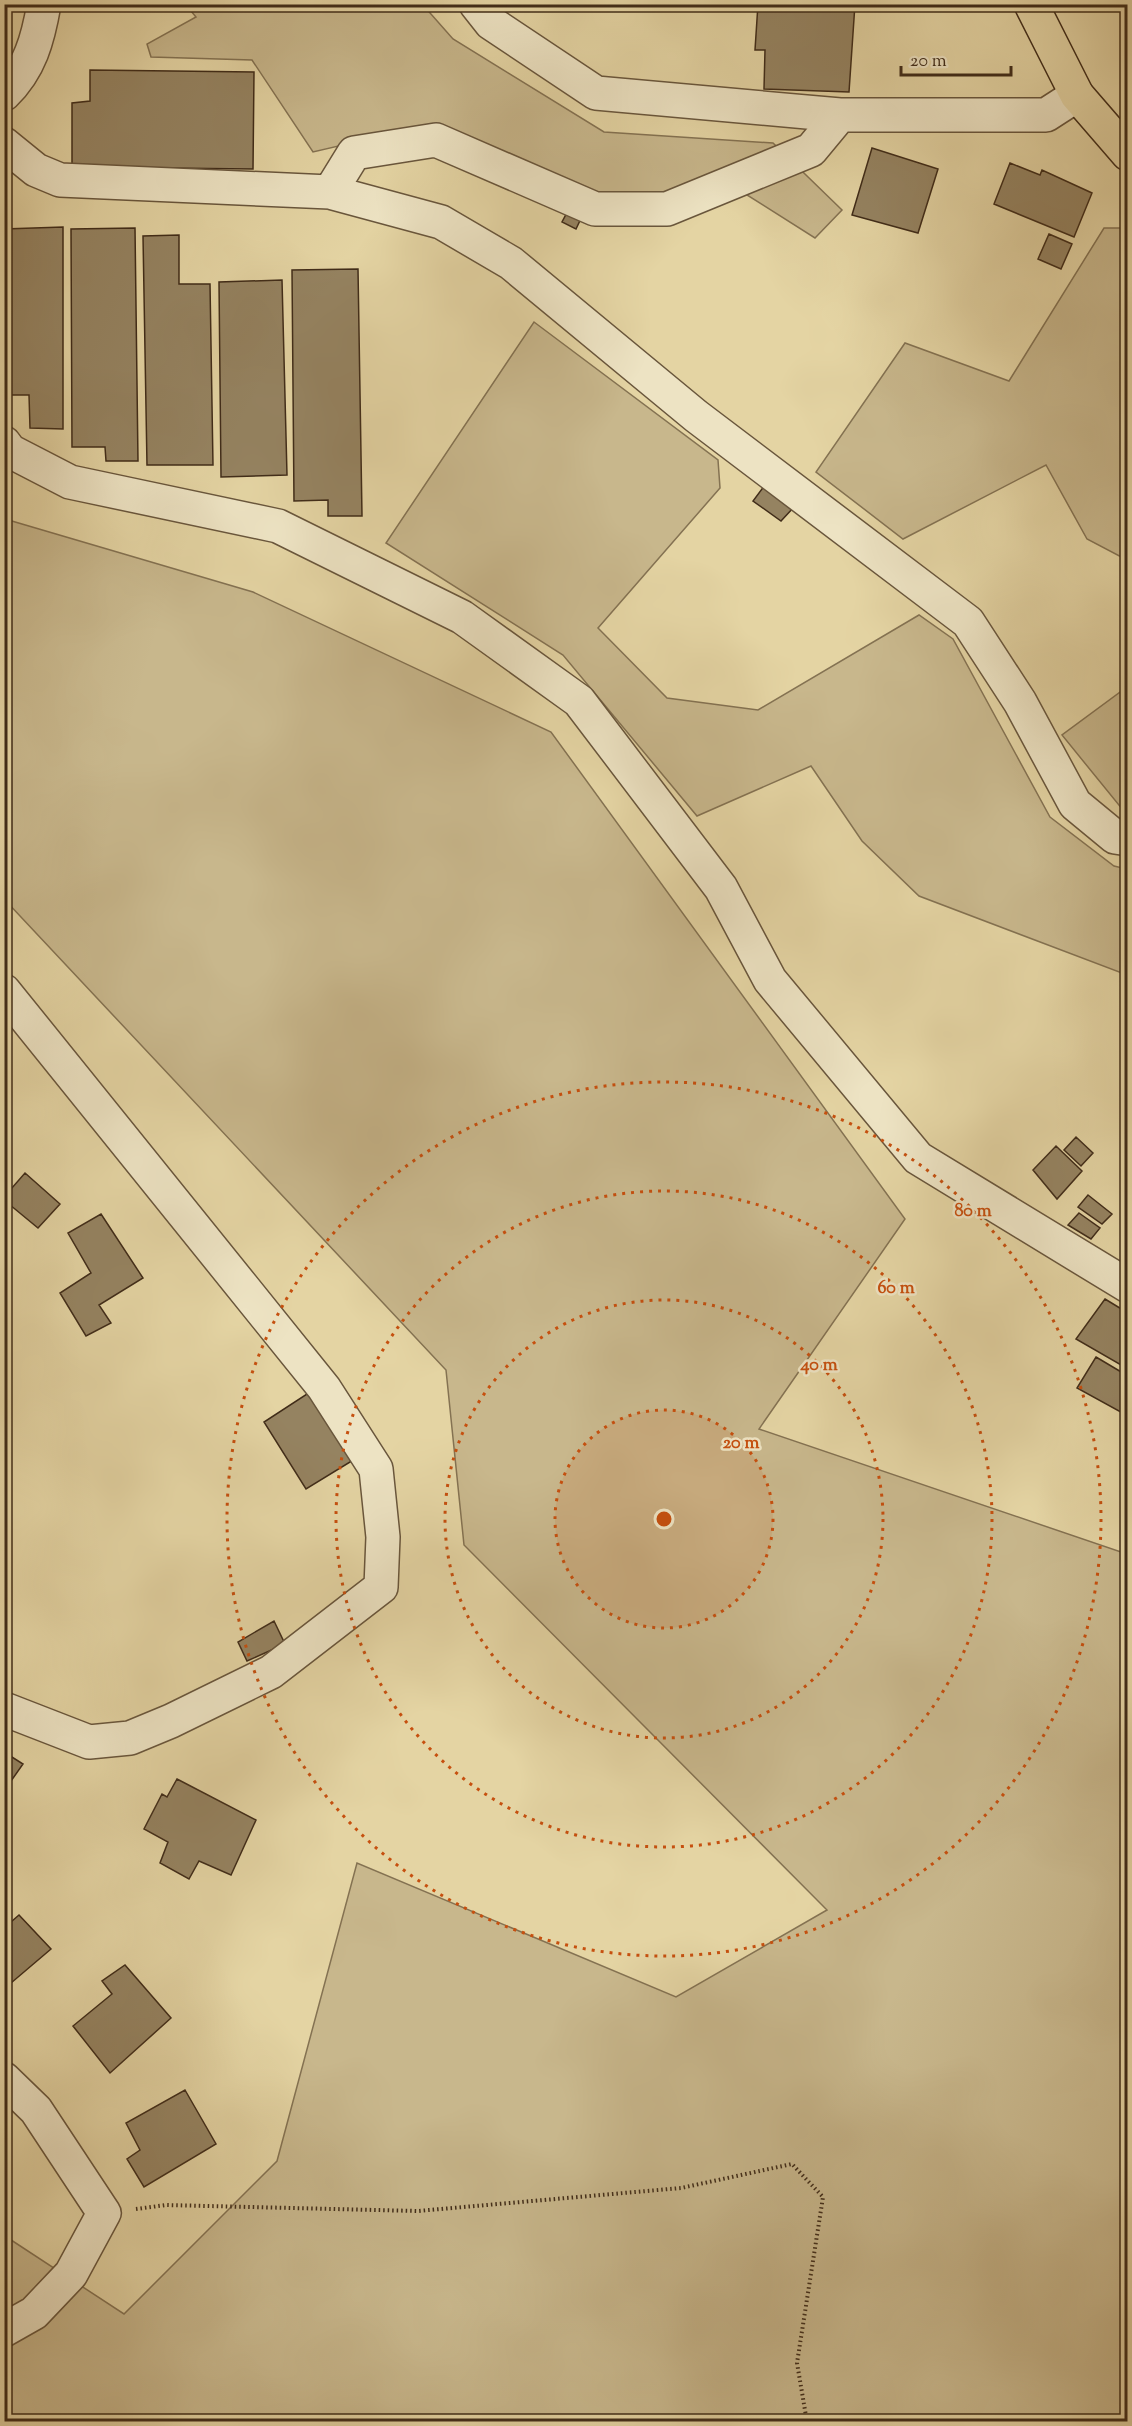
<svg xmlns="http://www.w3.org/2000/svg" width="1132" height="2426" viewBox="0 0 1132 2426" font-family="'Sorts Mill Goudy',serif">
<rect width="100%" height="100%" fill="#e4d4a3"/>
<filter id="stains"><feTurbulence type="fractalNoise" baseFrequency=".00333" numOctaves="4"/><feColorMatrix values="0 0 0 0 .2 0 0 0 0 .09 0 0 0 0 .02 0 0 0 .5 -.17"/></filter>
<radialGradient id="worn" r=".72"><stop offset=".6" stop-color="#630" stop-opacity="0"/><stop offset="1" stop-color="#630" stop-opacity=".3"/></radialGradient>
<path fill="#c8b78c" stroke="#847252" stroke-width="1.5" d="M186,5h237l30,34 151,93 169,11 69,67 -27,28 -71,-45 -148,4 -163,-73 -120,28 -61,-92 -101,-3 -4,-13 49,-27z
M1104,228h23v332l-40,-21 -41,-74 -143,74 -87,-67 89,-129 104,38z
M534,322l184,138 2,28 -122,140 69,70 91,12 161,-95 34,24 97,178 64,49 13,3v106l-208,-79 -57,-55 -51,-75 -114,50 -134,-161 -177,-112z
M5,519l248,73 298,140 354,487 -146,210 368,125v867h-1122v-185l119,78 153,-153 80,-298 319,134 151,-87 -363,-365 -18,-175 -441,-470z
M1127,687v128l-65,-80z"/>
<path fill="#958361" stroke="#402c19" stroke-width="1.5" d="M758,4h97l-6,88 -85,-3 1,-39h-10z
M90,70l164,2 -1,97 -181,-2v-64l18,-2z
M872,148l66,21 -20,64 -66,-18z
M1010,163l30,12 2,-5 50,23 -18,44 -80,-33z
M571,205l13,7 -8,17 -14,-7z
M63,227v202l-33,-1 -1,-33h-25v-166z
M135,228l3,233h-32l-1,-14h-33l-1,-218z
M1049,234l23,10 -11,25 -23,-10z
M179,235v49h31l3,181h-66l-4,-229z
M358,269l4,247h-34v-16l-34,1 -2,-231z
M282,280l5,195 -66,2 -2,-195z
M765,485l29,22 -13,14 -28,-20z
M1076,1137l17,16 -12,13 -17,-16z
M1056,1146l26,25 -25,28 -24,-29z
M25,1173l35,31 -22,24 -34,-28v-3z
M1088,1195l24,19 -10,10 -24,-17z
M1079,1213l21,15 -9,11 -23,-14z
M101,1214l42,64 -44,27 12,18 -25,13 -26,-43 31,-20 -23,-40z
M1105,1299l23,14v56l-52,-30z
M1096,1357l32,19v40l-51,-28z
M310,1392l45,67 -49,30 -42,-67z
M274,1621l11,23 -38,17 -9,-19z
M4,1752l19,12 -19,27z
M177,1779l79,41 -25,55 -32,-14 -10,18 -29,-16 8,-21 -24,-13 18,-35 5,3z
M19,1915l32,34 -47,40v-61z
M125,1965l46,53 -61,55 -37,-47 39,-32 -10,-13z
M185,2090l31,54 -72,43 -17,-28 13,-9 -14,-27z"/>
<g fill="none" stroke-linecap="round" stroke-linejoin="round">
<defs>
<path id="minor" d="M476,4l15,19 105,70 244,22h206l31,-20
M4,94c26,-25 34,-55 40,-90
M4,144l32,26 24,10 270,12 111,30 70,41 185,153 272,206 52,80 55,102 40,33 13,2
M330,192l24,-39 82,-13 159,69h72l144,-59 29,-35
M4,443l6,8 60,31 208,44 184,91 117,84 142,187 49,92 148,178 210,128
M4,991l320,397 52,81 7,68 -2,50 -110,85 -100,49 -41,17 -41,4 -85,-33
M4,2079l32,31 68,103 -33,61 -37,39 -30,17"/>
<path id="major" d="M1031,4l46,91 51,59"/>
</defs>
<use href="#minor" stroke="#69563c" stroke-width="36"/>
<use href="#major" stroke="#402c19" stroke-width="36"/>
<path stroke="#402c19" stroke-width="4" stroke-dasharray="1.5 3" stroke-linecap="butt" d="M136,2209l30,-4 252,6 263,-23 111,-24 31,33 -26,166 10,59"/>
<use href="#minor" stroke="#ede3c3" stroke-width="33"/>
<use href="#major" stroke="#e4d4a3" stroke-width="33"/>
</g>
<circle cx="664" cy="1519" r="109" fill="#c6500f" fill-opacity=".12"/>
<g fill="none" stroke="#c6500f" stroke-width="3" stroke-dasharray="3 6">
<circle cx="664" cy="1519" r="109"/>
<circle cx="664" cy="1519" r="219"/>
<circle cx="664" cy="1519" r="328"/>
<circle cx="664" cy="1519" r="437"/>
</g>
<circle cx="664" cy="1519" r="9" fill="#c6500f" stroke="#ede3c3" stroke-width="3"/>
<g font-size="18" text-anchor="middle" font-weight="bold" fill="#c6500f" stroke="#ede3c3" stroke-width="5" stroke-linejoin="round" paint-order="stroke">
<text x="973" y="1216">80 m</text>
<text x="896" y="1293">60 m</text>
<text x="819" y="1370">40 m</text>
<text x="741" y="1448">20 m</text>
</g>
<rect width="1132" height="2426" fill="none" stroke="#e4d4a3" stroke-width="24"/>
<rect x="6" y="6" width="1120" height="2414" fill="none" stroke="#402c19" stroke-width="3"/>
<rect x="12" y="12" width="1108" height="2402" fill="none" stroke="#402c19" stroke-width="1.5"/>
<path d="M901 66v9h110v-9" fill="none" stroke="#402c19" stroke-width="3"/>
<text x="910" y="66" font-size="18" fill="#402c19" stroke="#ede3c3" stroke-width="4.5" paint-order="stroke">20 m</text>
<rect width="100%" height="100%" filter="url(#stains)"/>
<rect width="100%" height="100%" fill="url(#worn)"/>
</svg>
